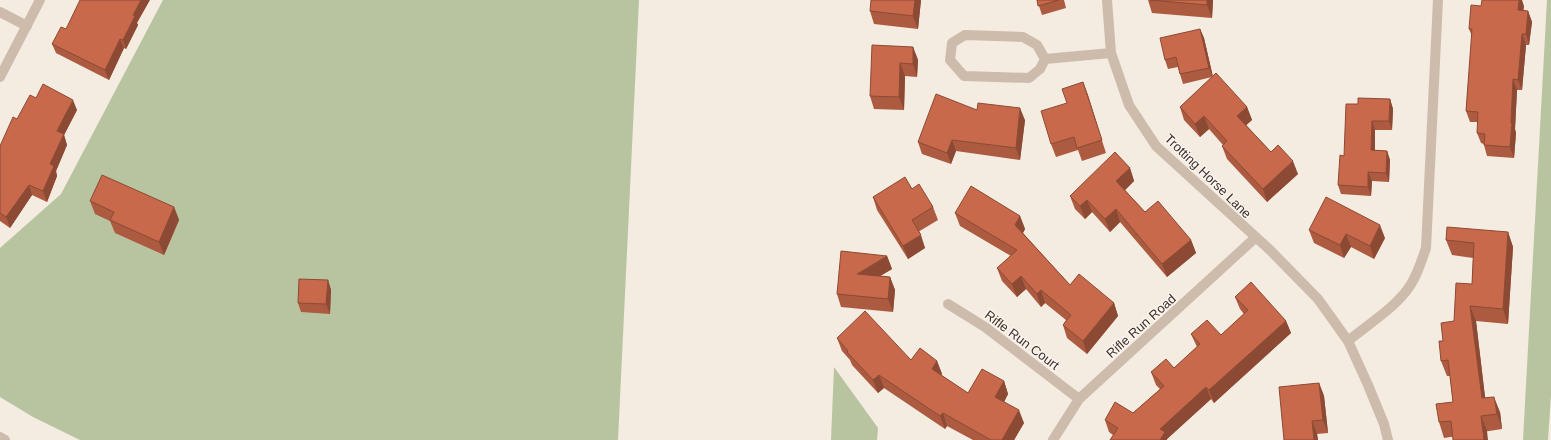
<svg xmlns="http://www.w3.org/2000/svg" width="1551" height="440" viewBox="0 0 1551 440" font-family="Arial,sans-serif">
<rect width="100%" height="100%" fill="#f4ebe1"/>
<path fill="#b8c4a0" d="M163,0h476l-21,440h-538l-47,-23 -33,-20v-149l61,-54z
M1547,0h4v395l-3,45h-25z
M834,367l44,61 -1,12h-46z"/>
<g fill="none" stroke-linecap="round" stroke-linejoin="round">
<path stroke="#cdbbac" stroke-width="10" d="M1107,0l4,53 18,52 27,41 114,104 48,49 30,42 20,44 16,39 4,16
M0,12l27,14
M965,35l58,2 14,8 8,14 -5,10 -11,9 -65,-2 -14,-16 2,-17z
M1045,59l66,-6
M0,77l40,-77
M948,304l37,23 94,72
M1348,341c19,-16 44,-31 59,-51 9,-11 14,-28 19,-42l12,-248
M1053,440l26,-41 176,-161"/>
<path stroke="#cdbbac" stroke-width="10" d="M0,437l5,3"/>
</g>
<path fill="#ac5a40" d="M921,0l-3,29 -44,-5 -4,-13z
M1037,0h27l2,8 -24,7z
M1148,0h65l-1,18 -60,-5z
M1481,6h43l-1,5h5l4,11 -3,23h-3l-4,45h-5l-2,39 1,4 -2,25 -27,-2 -3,-11v-1l-3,-1 -4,-10 1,-11h-8l-4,-11 6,-75 -3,-7z
M137,23l1,2 -12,24 -2,-1 -15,32 -53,-27 -4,-9 14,-15z
M1200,29l4,9 9,39 34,30 5,13 -6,5 25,27 27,22 -31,28 -40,-43 -5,-13 1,-1 -14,-16 -9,8 -16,-17 -4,-13 32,-30 -29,7 -3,-10 -2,-7 -10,2 -3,-9z
M913,47l5,13 -1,17 -12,-1 -1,34 -30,-1 -4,-13z
M1083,82l23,71 -24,8 -4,-11 -22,7 -5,-13 16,-41z
M36,98l41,12 -13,25 3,10 -11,26 1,5 -10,26 -15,-7 -22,33 -10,-7v-75l17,-27z
M1390,99l3,10 -1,21h-17v20l12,1 3,9 -1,22 -17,-1 -1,15 -30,-2 -3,-9 6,-29 14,-52z
M977,110l48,10 -5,40 -64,-9 -5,13 -29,-10 -4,-12z
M1130,168l4,13 -9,9 20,22 46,28 5,13 -29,24 -47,-55 -10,10 -18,-20 -7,7 -10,-10 -5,-13z
M912,189l21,18 5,13 -20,12 7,16 -17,11 -31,-49 -4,-13z
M90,201l84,6 5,13 -15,35 -49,-22 -5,-12 -15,-7z
M955,213l65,3 5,13 -2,4 47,52 44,18 4,13 -31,38 -20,-16 -4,-13 3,-5 -21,-17 -4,4 -15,-18 -9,8 -15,-16 -5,-13 14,-12 -51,-30z
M1309,230l76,8 -11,21 -23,-12 -7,11 -30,-15z
M1508,232l5,15 -5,77 -32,-3 9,77 15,14 2,17 -58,9 -5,-16 14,-20 -3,-26h-3l-6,-15 2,-20 11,-20 18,-37 1,-26 -21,-3 -6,-15z
M887,256l5,13 -12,7 10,1 5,13 -2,22 -52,-5 -4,-13z
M328,280l3,10 -1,24 -29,-2 -3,-9z
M1235,297l51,24 5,12 -77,70 -3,-4 -44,40 -54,-4 -4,-3 -4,-12 28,-7 27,-24 -4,-4 -5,-13 23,-4 23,-21 -6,-13 30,1 23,-21 -4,-5z
M837,338l74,22 26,1 5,13 -1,1 27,18 36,-12 4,13 -4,8 20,21 -10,17h-41l-26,-14 -2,3 -61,-41 -6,5 -26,-28 -2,-5 -8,-9z
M1319,383l5,13 4,37 -11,1 1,6h-34z"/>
<path fill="#8c4a34" d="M141,0h9l-13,23 1,2 -12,24 -3,-9 10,-25z
M915,0h6l-3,29 -5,-13z
M1207,0h6l-1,18 -5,-13z
M1519,0h3l2,6 -2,15 -4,-11z
M1528,11l4,11 -3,23 -3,-11z
M1200,29l4,9 9,39 -4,-9z
M1522,34l4,11 -4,45 -4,-10z
M120,39l4,9 -15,32 -4,-10z
M913,47l5,13 -1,17 -4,-13z
M900,63l5,13 -1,34 -5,-13z
M1513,79l4,11 -2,39 1,4 -2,25 -4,-11 1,-24z
M1083,82l5,13 18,58 -4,-13z
M1390,99l3,10 -1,21 -3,-9z
M73,100l4,10 -13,25 3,10 -11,26 1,5 -10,26 -4,-11 7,-27 7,-33z
M1247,107l5,13 -10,9 -5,-13z
M1020,108l5,12 -5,40 -4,-12z
M1204,116l5,13 -9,8 -5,-13z
M1372,121l3,9v29l-4,-9z
M952,140l4,11 -5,13 -4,-11z
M1387,151l3,9 -1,22 -3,-9z
M1293,161l5,13 -31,28 -4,-13z
M1130,168l4,13 -13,13 -5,-13z
M1368,172l4,9 -1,15 -3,-9z
M29,185l3,10 -22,33 -4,-11z
M1087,200l5,12 -7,7 -5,-13z
M174,207l5,13 -15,35 -5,-13z
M1116,209l4,13 -10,10 -5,-13z
M1020,216l5,13 -5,9 -5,-13z
M1380,225l5,13 -11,21 -4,-13z
M1508,232l5,15 -5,77 -5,-15z
M1346,234l5,13 -7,11 -4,-13z
M921,235l4,13 -17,11 -5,-13z
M1191,240l5,13 -29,24 -5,-13z
M887,256l5,13 -30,18 -5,-13z
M1021,276l5,13 -9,8 -5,-13z
M890,277l5,13 -2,22 -5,-13z
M328,280l3,10 -1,24 -4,-10z
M1041,290l4,13 -4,4 -4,-13z
M1114,303l4,13 -31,38 -4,-13z
M1470,306l6,15 11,92 -5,-15z
M1286,321l5,12 -77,70 -5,-13z
M937,361l5,13 -5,8 -5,-13z
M879,375l5,13 -6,5 -5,-13z
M1004,381l4,13 -8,16 -5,-13z
M1319,383l5,13 4,37 -5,-13z
M1206,387l5,12 -44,40v1h-7v-11z
M1494,397l6,15 2,17 -5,-15z
M1019,410l5,13 -10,17h-12z
M943,413l4,13 -2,3 -5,-13z
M1481,416l6,15 1,9h-4z
M1312,421l5,13 1,6h-4z"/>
<path fill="#c8694b" stroke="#8c4a34" d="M80,0h61l-8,15 2,1 -12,24 -3,-1 -15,31 -53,-26 9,-17 5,2z
M871,0h44l-2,16 -43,-5z
M1037,0h22l-21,6z
M1150,0h57v5z
M1482,0h37l-1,10 10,1 -2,23h-4l-4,46 -5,-1 -2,44h1l-2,24 -26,-2 1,-11 -8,-1 1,-21 -12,-1 6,-82h-3l2,-24 10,1z
M1200,29l9,39 -29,6 -4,-17 -11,3 -5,-22z
M872,45l41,2v17l-13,-1 -1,34 -29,-1z
M1216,73l31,34 -10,9 34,36 7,-7 15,16 -30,28 -41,-43 5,-5 -23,-25 -9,8 -15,-17z
M1083,82l19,58 -25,8 -3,-11 -23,7 -10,-33 26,-8 -5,-14z
M43,84l30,16 -16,31 7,3 -14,30 4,2 -11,25 -14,-6 -23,32 -6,-4v-67l13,-29 4,2 13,-24 6,3z
M936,94l41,16 1,-7 42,5 -4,40 -64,-8 -5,13 -29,-11z
M1358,98l32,1 -1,22h-17l-1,29 16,1 -1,22 -18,-1v15l-30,-2 2,-30 4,1 2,-52h12z
M1115,152l15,16 -14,13 29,31 13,-11 33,39 -29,24 -46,-55 -11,10 -18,-19 -7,6 -10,-10z
M102,175l72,32 -15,35 -49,-22 4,-8 -24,-11z
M905,177l7,12 7,-5 14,23 -21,13 9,15 -18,11 -30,-49z
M971,186l49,30 -5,9 55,60 9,-11 35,29 -31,38 -20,-16 8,-10 -30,-25 -4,4 -16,-18 -9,8 -15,-16 20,-18 -62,-37z
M1326,197l54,28 -10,21 -24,-12 -6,11 -31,-15z
M1447,227l61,5 -5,77 -33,-3 12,92 12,-1 3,17 -16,2 3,24h-31l-2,-19 -12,1 -3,-18 17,-2 -5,-42 -7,1 -2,-20h4l-2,-18 13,-2 2,-38 16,1 2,-41 -28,-3z
M841,251l46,5 -30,18 33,3 -2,22 -51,-5z
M299,279l29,1 -2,24 -28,-1z
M1251,282l35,39 -77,69 -3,-3 -46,42 5,3 -5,8h-50l8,-12 -13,-8 10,-18 18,11 31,-27 -13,-14 15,-13 8,9 26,-24 -9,-10 16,-14 14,15 27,-25 -13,-13z
M865,311l46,49 9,-12 17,13 -5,8 36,24 14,-24 22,12 -9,16 24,13 -17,30h-11l-48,-27 -3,3 -61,-41 -6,5 -26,-28 1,-1 -11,-13z
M1319,383l4,37 -11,1 2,19h-30l-5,-53z"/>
<g text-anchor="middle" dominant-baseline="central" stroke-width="3" stroke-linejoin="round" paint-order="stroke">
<g font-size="13" fill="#3b302b" stroke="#fbf5ee">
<text transform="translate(1208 176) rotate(44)">Trotting Horse Lane</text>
<text transform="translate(1141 326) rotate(-42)">Rifle Run Road</text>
<text transform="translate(1022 340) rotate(37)">Rifle Run Court</text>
</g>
</g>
</svg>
